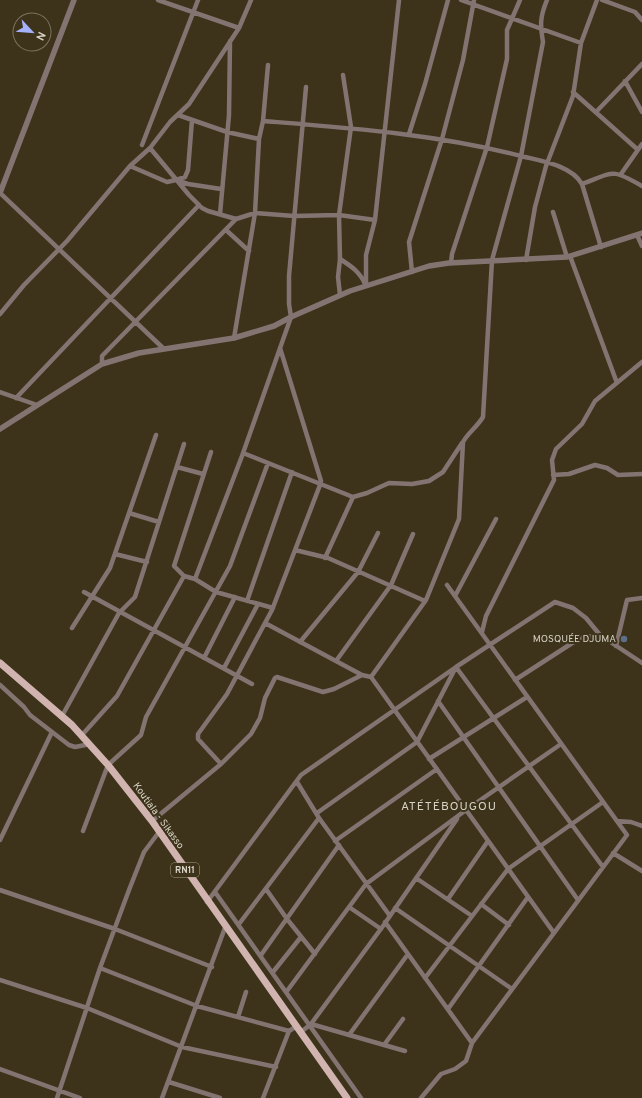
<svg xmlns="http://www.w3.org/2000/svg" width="642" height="1098" viewBox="0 0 642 1098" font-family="Overpass,sans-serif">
<rect width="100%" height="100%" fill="#3d331b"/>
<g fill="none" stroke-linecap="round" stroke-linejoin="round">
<path stroke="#837472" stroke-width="4.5" d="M158,0l81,28
M461,0l120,43
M547,0c-7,17 -7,24 -4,42l-22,114 -29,104 -9,157c-6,10 -15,16 -20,25l-4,77 -33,81 -55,77 183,256
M602,0l33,12 7,8
M625,81l17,31
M573,92l64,57
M596,112l46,-48
M178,115l49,17 32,7
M263,121c87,7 173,13 258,35 20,5 50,9 61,28 32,-12 29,-16 60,2
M409,134l16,-50 23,-84
M142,145l56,-145
M150,148l39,47 13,13 6,3 28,8 19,-6 39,3 45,-1 36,5
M130,166l37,16 9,-2 12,4 33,5
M621,174l21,-30
M176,180l9,-3 3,-7 4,-50
M582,184l19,63
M0,193l164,156
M553,212l14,45
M220,214l9,-99 1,-74
M226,230l23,21
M637,235l5,11
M570,256l47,127
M340,259c11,7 20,13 25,25
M526,260l9,-53 11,-41 27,-70 8,-53 16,-43
M451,263l1,-9 35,-107 20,-88v-29l13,-30
M412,272l-3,-30 33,-103 21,-79 11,-60
M366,285v-30l9,-35 24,-220
M340,295l-2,-18 2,-18 -1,-44 12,-88 -8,-52
M0,314l24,-29 43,-44 63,-75 20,-18 20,-26 19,-18 50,-76 12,-28
M234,338l21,-125 4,-74 4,-18 5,-56
M102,364v-8l134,-137
M0,392l37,13
M16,398l183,-193
M211,452l-37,114 10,10 11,3 21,13 57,16
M243,453l110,44 14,-4 22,-10 23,1 17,-3 14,-9 19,-29
M177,467l26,7
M553,475l16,-1 26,-9 12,3 11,7 24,-1
M129,513l30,9
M295,550l33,8 97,43
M115,554l32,8
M325,558l28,-61
M195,579l47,-123 49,-139 -2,-13v-28l17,-189
M84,592l168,92
M455,596l41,-77
M247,601l45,-129
M265,623l97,52 9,2
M72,628l38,-60 46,-133
M482,632l4,-16 68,-136 -2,-20 4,-11 26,-25 13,-23 47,-39
M300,642l58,-70 20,-39
M616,646l11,-46 15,-2
M204,658l31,-61
M336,661l55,-76 22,-51
M224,668l34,-64
M515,680l65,-42 20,-3
M0,685l24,22 6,8 39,30 6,2 15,-3
M438,701l140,199
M62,716l57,-103 16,-16 49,-153
M82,735l35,-39 67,-120
M429,759l98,-62
M221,764l-23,-25v-5l29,-40 45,-84 48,-125 1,-4 -41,-133
M297,782l22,36 71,98
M317,813l100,-71 39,-75 147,200
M152,821l69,-57 30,-30 9,-16 5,-20 10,-20 2,-1 46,15 11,-3 28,-14
M617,821l14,1 11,4
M83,831l25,-66 33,-30 5,-18 84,-151 38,-103
M0,840l52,-108
M335,841l102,-72
M613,853l29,18
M416,878l56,38
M266,889l21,30 28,35
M0,890l115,39 97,38
M215,892l146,206
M448,899l40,-58
M207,902l94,-127 155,-108 99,-65 18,6 13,10 14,17 42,28
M481,904l28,21
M349,907l32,22
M395,908l117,81
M385,922l87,121
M239,924l80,-106
M261,955l78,-110
M100,968l97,38 92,25 8,-5
M273,972l28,-35
M425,978l83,-109 95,-67
M0,980l87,28 95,39 94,20
M287,991l79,-107 100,-74 95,-66
M448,1009l80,-112
M238,1017l8,-25
M311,1024l94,27
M301,1032l10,-8 72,-98 74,-107
M349,1035l59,-81
M384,1045l19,-26
M0,1069l80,29
M169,1082l51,16
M57,1098l43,-130 29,-78 15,-38 15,-20
M162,1098l64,-173
M263,1098l26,-67
M421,1098l20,-24 14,-5 11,-8 6,-18 155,-208 -180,-250"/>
<path stroke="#837472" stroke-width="5.5" d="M0,193l74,-193
M0,429l102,-65 37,-11 95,-15 40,-12 17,-9 59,-26 79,-25 20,-3 118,-6 75,-24"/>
<path stroke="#d1b4af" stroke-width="7" d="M0,663l72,62 36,40 44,56 195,277"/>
</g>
<circle fill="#5c6f8a" stroke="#3d331b" stroke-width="1.5" cx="624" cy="639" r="4"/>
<g text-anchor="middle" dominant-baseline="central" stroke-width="4" stroke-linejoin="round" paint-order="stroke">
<rect fill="#3d331b" stroke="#aaa392" stroke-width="1" x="171" y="863" width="28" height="14" rx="3"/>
<g font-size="9" font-weight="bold" fill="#d9d3c5">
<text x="185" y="870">RN11</text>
</g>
<g font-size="10" fill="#d9d3c5" stroke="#3d331b" text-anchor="end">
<text x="616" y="639">MOSQUÉE DJUMA</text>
</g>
<g font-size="10" fill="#d9d3c5" stroke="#3d331b">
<text transform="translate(158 816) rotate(54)">Koutiala - Sikasso</text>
</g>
<g font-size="12" letter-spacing="1" fill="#d9d3c5" stroke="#3d331b">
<text x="449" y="807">ATÉTÉBOUGOU</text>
</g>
</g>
<g transform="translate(32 32) rotate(116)"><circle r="19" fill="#3d331b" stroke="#7b735f"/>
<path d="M0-3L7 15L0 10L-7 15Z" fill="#a4b2fc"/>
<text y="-6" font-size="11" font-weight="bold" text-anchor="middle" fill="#d9d3c5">N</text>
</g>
</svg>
